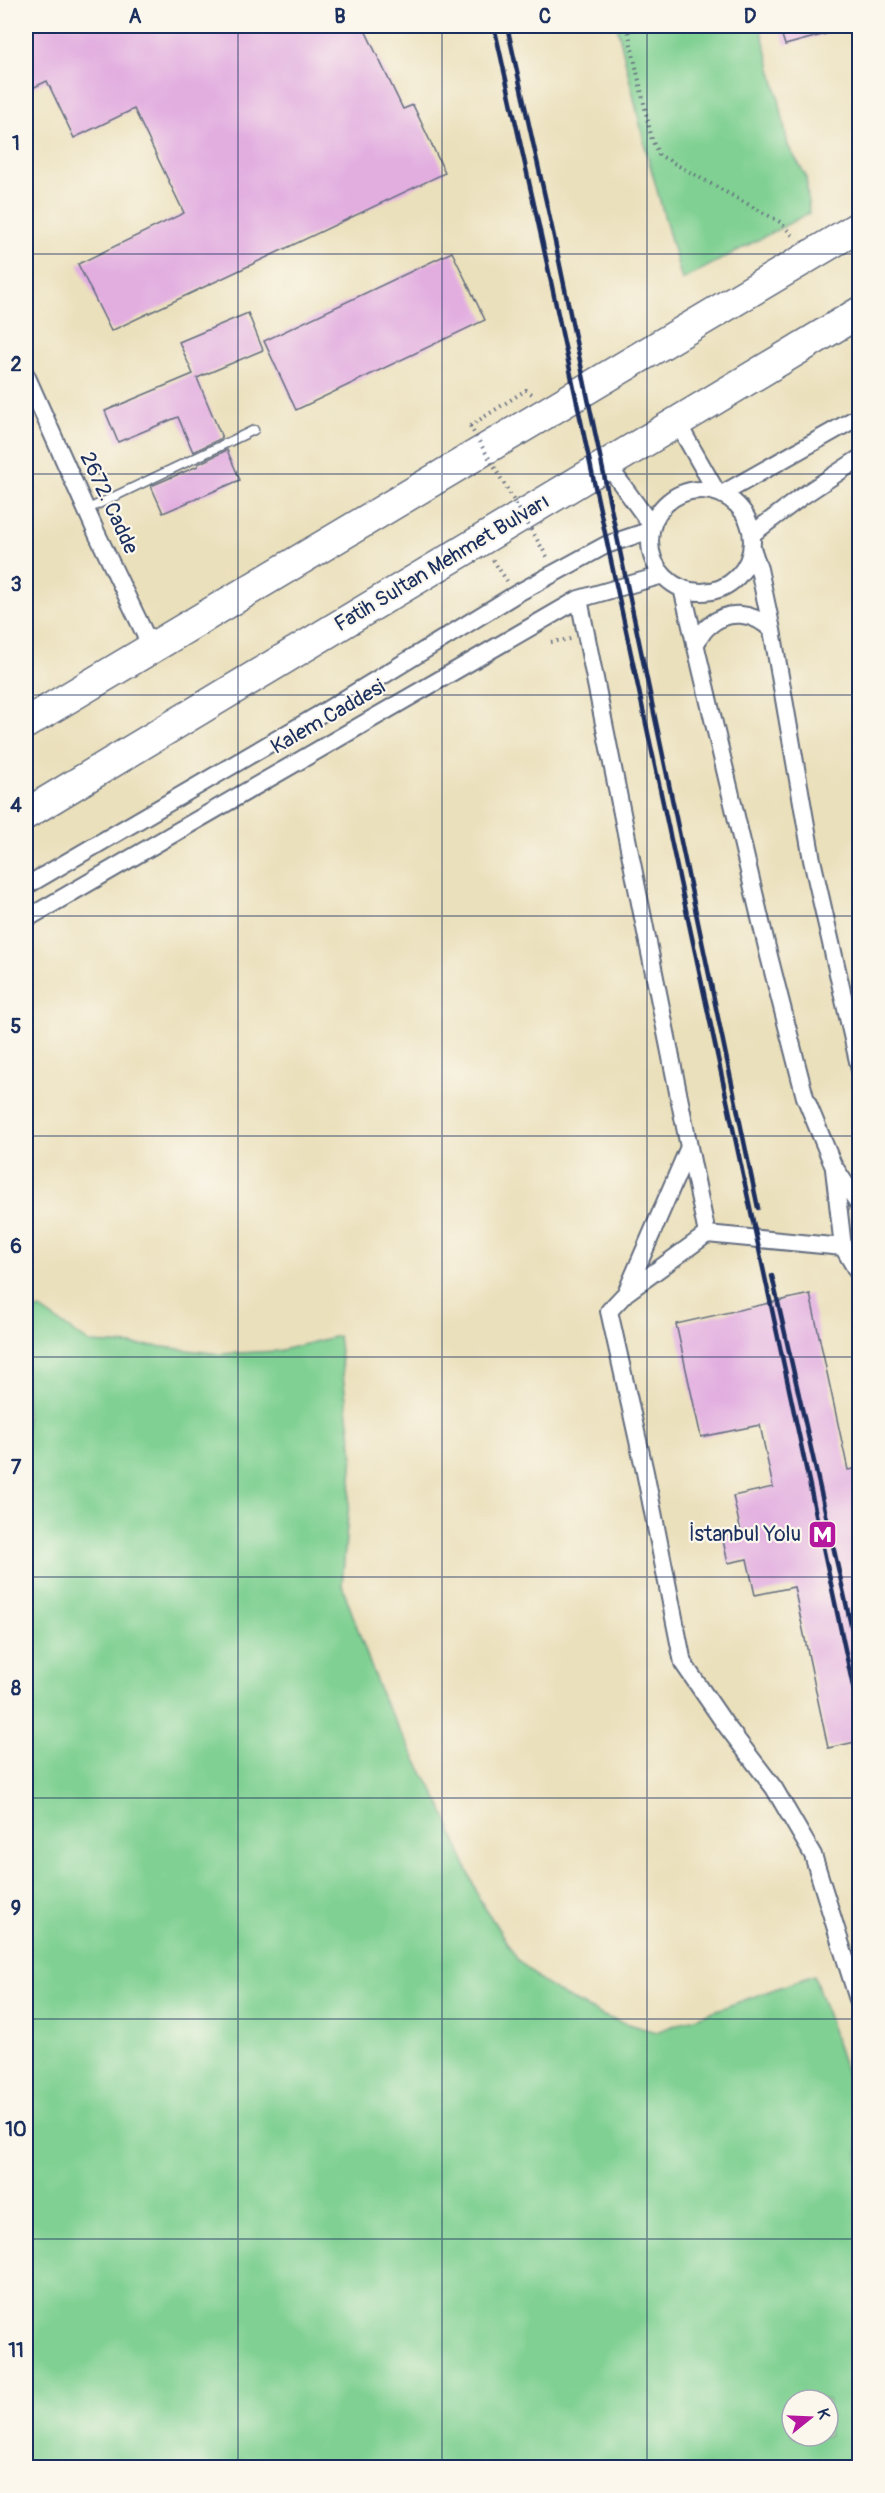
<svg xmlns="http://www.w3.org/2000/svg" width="885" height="2493" viewBox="0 0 885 2493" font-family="Pangolin,sans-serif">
<rect width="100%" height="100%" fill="#fbf7ec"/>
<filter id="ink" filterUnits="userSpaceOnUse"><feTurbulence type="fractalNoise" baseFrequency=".0167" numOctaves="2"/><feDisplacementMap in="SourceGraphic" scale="12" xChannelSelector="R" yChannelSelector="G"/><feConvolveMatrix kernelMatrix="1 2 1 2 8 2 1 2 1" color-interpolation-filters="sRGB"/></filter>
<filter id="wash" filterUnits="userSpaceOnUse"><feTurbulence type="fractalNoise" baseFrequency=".008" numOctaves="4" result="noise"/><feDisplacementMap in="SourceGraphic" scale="24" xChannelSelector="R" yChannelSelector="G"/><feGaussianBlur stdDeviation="1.35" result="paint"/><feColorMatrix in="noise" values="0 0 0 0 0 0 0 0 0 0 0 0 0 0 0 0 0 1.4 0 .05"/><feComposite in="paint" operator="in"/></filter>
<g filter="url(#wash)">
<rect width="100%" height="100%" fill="#ebe0bc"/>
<path fill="#7fd092" stroke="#4d8078" stroke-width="1.5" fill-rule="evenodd" d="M617,26h143l19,73 9,47 18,30 3,37 -127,67 -35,-126z
M40,1309l50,34 65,3 65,8 58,-3 60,-15 15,119 -11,130 41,115 58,105 39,95 37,59 24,22 24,16 43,21 48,14 158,-57 45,137v355h-833v-1154zM792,2400h36v36h-36z"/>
<g id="blocks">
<path fill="#e2aee0" d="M26,26h337l40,83 10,-4 32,68 -334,158 -33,-67 106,-51 -50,-104 -60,29 -27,-57 -21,10z
M779,26h57l1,5 -52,14z
M452,252l33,68 -189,90 -32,-69z
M248,313l15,37 -66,28 25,60 -29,14 -15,-35 -60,25 -13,-31 88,-37 -14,-32z
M227,450l13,30 -77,33 -12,-27 47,-20v-2z
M810,1294l38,176 12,-2v273l-32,7 -34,-161 -39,8 -8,-36 -19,4 -6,-27 19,-4 -8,-36 40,-9 -13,-62 -59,12 -25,-113z"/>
</g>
</g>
<g filter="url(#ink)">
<use href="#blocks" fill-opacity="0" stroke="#646d7f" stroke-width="1.5"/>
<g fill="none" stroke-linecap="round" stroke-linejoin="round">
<defs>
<path id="lane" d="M86,510l168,-80"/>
<path id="street" d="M26,375l71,159 55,115
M677,422l39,69
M607,464l45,62
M650 541a51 51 0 1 1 102 0a51 51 0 1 1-102 0Z
M722,494l138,-78
M752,534l49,-37 59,-39
M752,548l7,21 13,61 40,230 48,210
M682,588l87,368 36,141 28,68 27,41
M579,599l110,548 -63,146
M695,645c4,-6 8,-15 14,-19 20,-18 45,-13 63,4
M26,886l296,-173 194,-119 90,-49 45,-15
M26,919l553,-320 84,-24
M689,1147l18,87 136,13
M834,1169l9,78 17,29
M707,1234l-81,59 -17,18 36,161 38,191 42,61 49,64 39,67 47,151"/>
<path id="highway" d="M26,723l834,-497
M26,814l834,-502"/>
</defs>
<use href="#lane" stroke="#646d7f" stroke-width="11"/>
<use href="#street" stroke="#646d7f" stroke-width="20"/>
<use href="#highway" stroke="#646d7f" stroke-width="33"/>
<path stroke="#646d7f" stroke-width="4" stroke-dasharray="1.5 4.5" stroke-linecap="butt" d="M627,26l25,114 7,15 121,67 14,15
M470,426l56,-36 6,4
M493,560l14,21
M551,642l20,-3"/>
<use href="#lane" stroke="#fff" stroke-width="8"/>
<use href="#street" stroke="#fff" stroke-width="16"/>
<use href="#highway" stroke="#fff" stroke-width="30"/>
<path stroke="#1b2f5e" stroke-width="4.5" d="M494,26l48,214 318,1479
M507,26l47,211 204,971
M772,1276l88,389"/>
<path stroke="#646d7f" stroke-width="4" stroke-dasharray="1.5 4.5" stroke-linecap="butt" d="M470,426l79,134"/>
</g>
</g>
<path fill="none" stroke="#1b2f5e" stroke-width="1.5" stroke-opacity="0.55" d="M238,26v2442M442,26v2442M647,26v2442M26,254h834M26,474h834M26,695h834M26,916h834M26,1136h834M26,1357h834M26,1577h834M26,1798h834M26,2019h834M26,2239h834"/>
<defs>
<symbol id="metro-square" viewBox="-11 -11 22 22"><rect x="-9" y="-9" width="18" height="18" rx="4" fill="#b5179e" stroke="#fbf7ec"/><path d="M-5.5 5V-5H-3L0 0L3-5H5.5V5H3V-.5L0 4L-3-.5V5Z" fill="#fff"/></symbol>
</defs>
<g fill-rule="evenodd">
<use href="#metro-square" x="806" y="1518" width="33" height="33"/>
</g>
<g text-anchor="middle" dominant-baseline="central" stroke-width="4.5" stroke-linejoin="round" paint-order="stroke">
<g font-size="21" fill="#1b2f5e" stroke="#fbf7ec">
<text transform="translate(109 503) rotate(65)">2672. Cadde</text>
<text transform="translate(442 563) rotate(-31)">Fatih Sultan Mehmet Bulvarı</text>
<text transform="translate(328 717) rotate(-30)">Kalem Caddesi</text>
</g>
<g font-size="21" fill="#1b2f5e" stroke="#fbf7ec" text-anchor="end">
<text x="801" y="1534">İstanbul Yolu</text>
</g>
</g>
<rect width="885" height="2493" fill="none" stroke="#fbf7ec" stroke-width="66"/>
<g transform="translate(810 2418) rotate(72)"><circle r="28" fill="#fbf7ec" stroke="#a1a7b3" stroke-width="1.5"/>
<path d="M0-4.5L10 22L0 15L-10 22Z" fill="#b5179e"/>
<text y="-9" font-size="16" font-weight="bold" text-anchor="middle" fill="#1b2f5e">K</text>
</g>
<rect x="33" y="33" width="819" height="2427" fill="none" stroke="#1b2f5e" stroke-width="2"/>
<g font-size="20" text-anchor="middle" font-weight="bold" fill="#1b2f5e">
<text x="135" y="23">A</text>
<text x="340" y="23">B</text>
<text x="545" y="23">C</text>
<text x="750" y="23">D</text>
<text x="16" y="150">1</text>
<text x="16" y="371">2</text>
<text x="16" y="591">3</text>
<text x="16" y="812">4</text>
<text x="16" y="1033">5</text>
<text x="16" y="1253">6</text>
<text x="16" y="1474">7</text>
<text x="16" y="1695">8</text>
<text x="16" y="1915">9</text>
<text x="16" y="2136">10</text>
<text x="16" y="2357">11</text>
</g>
</svg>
